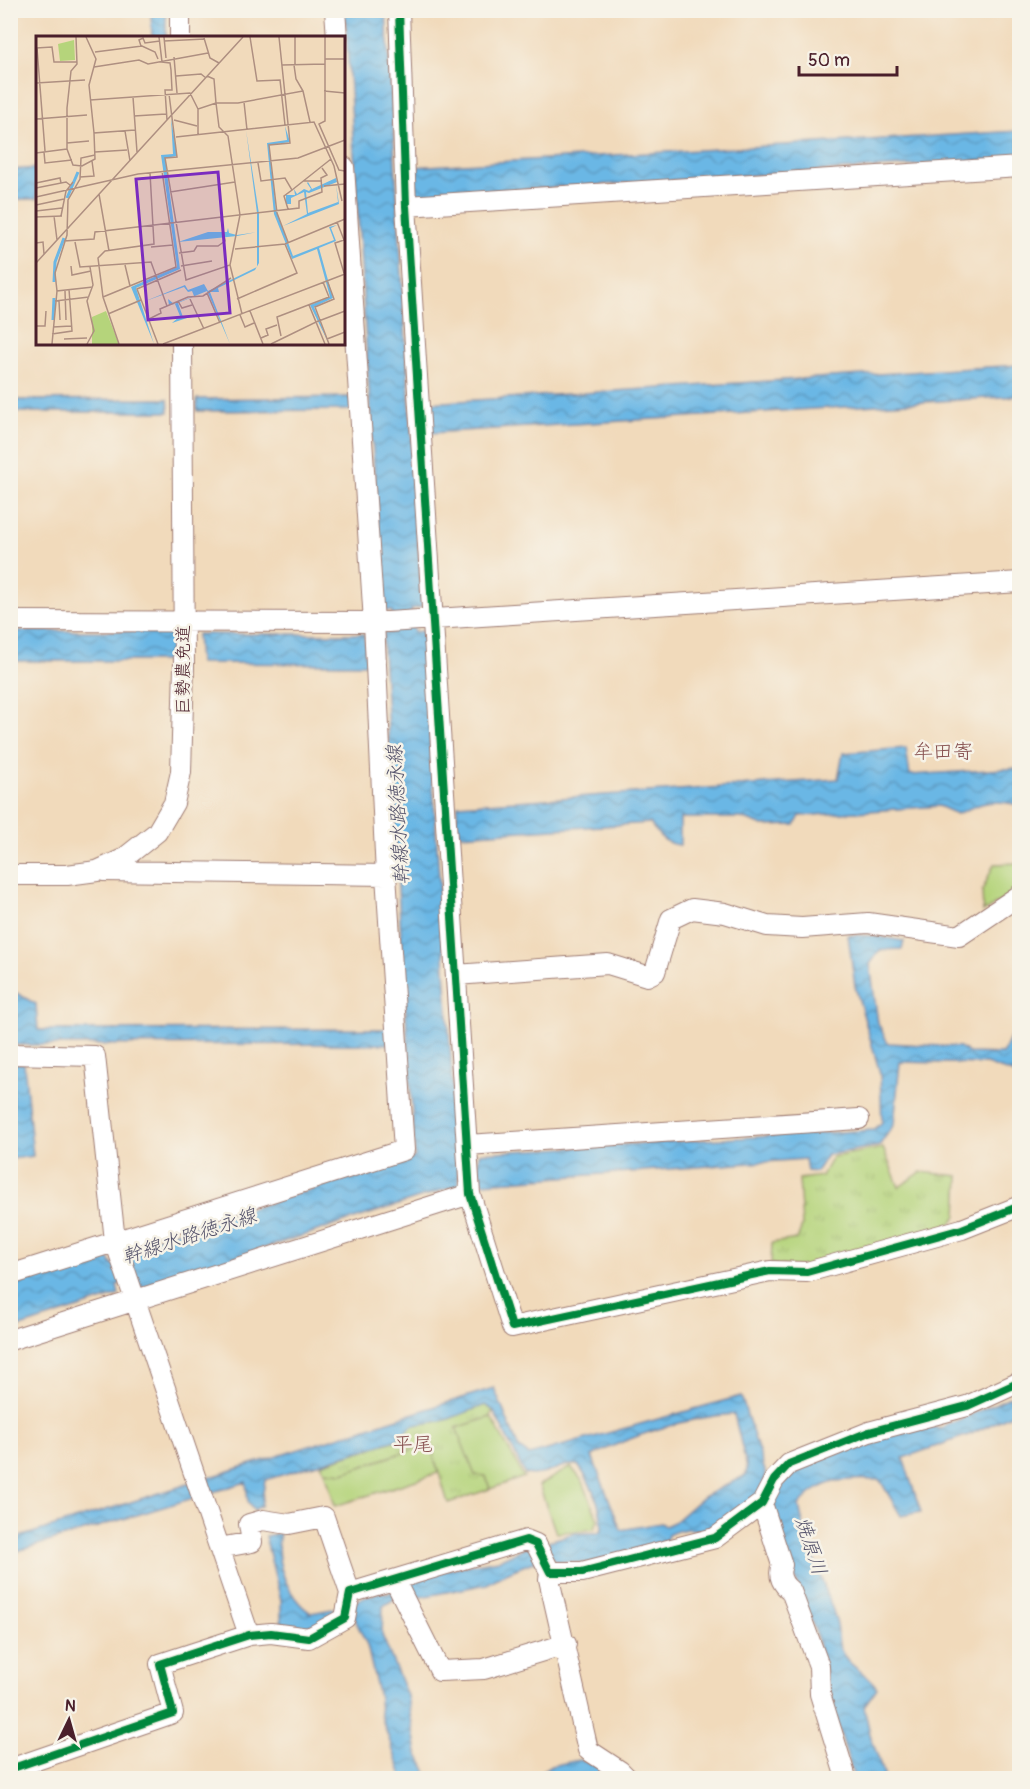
<svg xmlns="http://www.w3.org/2000/svg" width="1030" height="1789" viewBox="0 0 1030 1789" font-family="Pangolin,'Klee One',sans-serif">
<defs>
<pattern id="grass-tufts" width="24" height="20" patternUnits="userSpaceOnUse" patternTransform="scale(1.5)"><rect width="24" height="20" fill="#b5d47b"/><path d="M3 7l-1-3M5 7V3M7 7l1-3M15 17l-1-3M17 17v-4M19 17l1-3" fill="none" stroke="#9db66a"/></pattern>
<pattern id="water-waves" width="16" height="10" patternUnits="userSpaceOnUse" patternTransform="scale(1.5)"><rect width="16" height="10" fill="#6bb7e5"/><path d="M0 5q4-4 8 0t8 0" fill="none" stroke="#5a94ba"/></pattern>
</defs>
<rect width="100%" height="100%" fill="#f7f3e8"/>
<filter id="ink" filterUnits="userSpaceOnUse"><feTurbulence type="fractalNoise" baseFrequency=".0167" numOctaves="2"/><feDisplacementMap in="SourceGraphic" scale="12" xChannelSelector="R" yChannelSelector="G"/><feConvolveMatrix kernelMatrix="1 2 1 2 8 2 1 2 1" color-interpolation-filters="sRGB"/></filter>
<filter id="wash" filterUnits="userSpaceOnUse"><feTurbulence type="fractalNoise" baseFrequency=".008" numOctaves="4" result="noise"/><feDisplacementMap in="SourceGraphic" scale="24" xChannelSelector="R" yChannelSelector="G"/><feGaussianBlur stdDeviation="1.35" result="paint"/><feColorMatrix in="noise" values="0 0 0 0 0 0 0 0 0 0 0 0 0 0 0 0 0 1.4 0 .05"/><feComposite in="paint" operator="in"/></filter>
<g filter="url(#wash)">
<rect width="100%" height="100%" fill="#f1dabb"/>
<path fill="url(#grass-tufts)" stroke="#807a53" stroke-width="1.5" d="M883,1148l16,39 22,-15 38,4 -2,40 -11,13 -140,40 -35,-5 1,-21 25,-4 5,-13 -3,-47 23,-3 10,-19z
M485,1405l8,5 -2,7 -34,11 29,48 4,13 -42,14 -18,-60 -87,30 -18,-2 -4,-7 75,-24 17,-15 33,-5z"/>
<path fill="#b5d47b" stroke="#807a53" stroke-width="1.5" d="M1019,863v27l-36,22 -1,-21 12,-27z
M491,1417l33,60 -34,12 -4,-13 -11,-1 -19,-47z
M431,1443l7,30 -103,33 -10,-35 18,2z
M571,1467l12,15 15,38 -4,9 -38,4 -17,-48z"/>
<path fill="url(#water-waves)" stroke="#5a6b88" stroke-width="1.5" fill-rule="evenodd" d="M151,11h15v26h-14z
M345,11h41l36,596 -11,2 3,23 9,-1 36,554 -318,103 -5,-10 -19,7 2,10 -108,35 -1,-45 97,-31 5,11 19,-7 -3,-11 287,-90 -32,-506v-18l11,-1 -2,-21h-9z
M1019,131v28l-602,37 -4,-29z
M37,168v31h-26v-29z
M1019,365v31l-588,37 -3,-30z
M351,397l1,13 -155,1v-12z
M168,399l1,13h-158v-12z
M11,631h161l2,30h-163z
M197,634h167l3,30 -168,-1z
M906,748l4,27 109,-7v37c-27,-6 -37,-3 -62,9l-18,-8 -139,10 -5,9 -32,1 -21,-8h-62v27c-14,0 -23,-11 -30,-22l-190,12 -4,-15 2,-15 380,-26 5,-26z
M848,935l28,1 28,5 -2,8 -22,1 -10,14 8,59 10,20 72,4 9,6 33,1c7,-10 9,-22 17,-30v59l-4,-9 -29,-10 -86,-2 -6,62 -15,22 -52,9 -11,17 -9,-1 -2,-12 -323,24 -4,-16 1,-14 395,-23 8,-8 -2,-49 -25,-87z
M11,990l25,14 2,26 350,-1 1,15 -378,1 -1,-14 5,-4 1,-13 -5,-5z
M24,1063l9,93 -22,3 -1,-46 3,-1 -2,-48z
M494,1388l25,60 10,7 212,-59 24,75v7l23,-5 70,-31 66,-19 15,6 80,-36v18l-48,23 -68,24 18,54 -20,4 -21,-36c-34,-2 -58,-2 -81,25 7,39 25,77 37,115 3,9 1,19 4,28 7,19 27,24 37,40l-13,18 6,28 15,44h-31l-27,-89 -10,-53 -27,-71 -35,-65 -49,32c-14,-5 -24,-4 -38,3l-2,6 -74,22 -36,-2 -6,-6 -44,18 -19,11 -66,13 -17,-4 -21,13 -1,29 25,61 10,57 13,25h-27l-23,-64 -1,-16 -12,-53 -15,-32 -55,16 -16,-6v-23l-16,-64 15,-3c-7,27 8,65 31,80l27,-5 41,-16 10,1 16,-9 43,-15 51,-9 27,-13h20l3,-6 27,-8h21l5,-3c0,-24 -11,-47 -24,-65 -23,-2 -28,13 -53,9l-32,-64 -8,-5 -39,15 -33,5 -17,15 -131,40 -4,26 -7,4 -6,-8 -2,-20 -235,71 -1,-13zM734,1414l13,54 -1,7 -43,22 -29,25 -9,4 -4,-3 -40,7 -29,-74c41,-21 96,-39 142,-42z
M579,1760l24,8 -2,10h-92l28,-3 14,-9z"/>
</g>
<g filter="url(#ink)">
<g fill="none" stroke-linecap="round" stroke-linejoin="round">
<defs>
<path id="minor" d="M180,10v28
M335,10l2,28
M399,10l7,196 64,988 42,133 258,-56 37,1 155,-43 58,-23
M406,206l614,-39
M10,621l378,1 632,-40
M103,871l283,4
M10,875h57l30,-4 26,-12 34,-27 17,-29 7,-31 3,-105 -2,-323
M456,975l152,-11 39,12 8,-4 16,-53 21,-10 33,4 42,13 35,2 66,-5 91,13 61,-41
M10,1054l85,2 20,185 134,394
M467,1145l392,-26
M10,1275l394,-125 -18,-275 -12,-253 -30,-455
M10,1340l460,-146
M762,1503l20,62c-5,11 1,20 9,26l28,75 1,28 26,84
M219,1548l33,-6 -3,-18 14,-4 26,4 35,-7 26,76
M550,1572l-1,7 39,171 32,21 7,7
M395,1581l45,90 44,-2 82,-25
M13,1768l160,-55 -13,-49 89,-29 22,-2 38,5 36,-20 5,-25 176,-53 10,4 14,28h32l133,-34 47,-35 12,-23 15,-16 80,-32 98,-26 53,-24"/>
</defs>
<use href="#minor" stroke="#9e7c73" stroke-width="22"/>
<use href="#minor" stroke="#fff" stroke-width="20"/>
<defs>
<path id="cycleway" d="M399,10l7,196 64,988 42,133 258,-56 37,1 155,-43 58,-23
M13,1768l160,-55 -13,-49 89,-29 22,-2 38,5 36,-20 5,-25 176,-53 10,4 14,28h32l133,-34 47,-35 12,-23 15,-16 80,-32 98,-26 53,-24"/>
</defs>
<use href="#cycleway" stroke="#f7f3e8" stroke-width="11"/>
<use href="#cycleway" stroke="#00873e" stroke-width="8"/>
</g>
</g>
<g text-anchor="middle" dominant-baseline="central" stroke-width="5" stroke-linejoin="round" paint-order="stroke">
<g font-size="18" fill="#4a1f2b" stroke="#f7f3e8">
<text transform="translate(183 670) rotate(-90)">巨勢農免道</text>
</g>
<g font-size="20" fill="#86504f" stroke="#f7f3e8">
<text x="943" y="751">牟田寄</text>
<text x="413" y="1444">平尾</text>
</g>
<g font-size="20" font-style="italic" fill="#56546c" stroke="#f7f3e8">
<text transform="translate(398 815) rotate(-93)">幹線水路徳永線</text>
<text transform="translate(189 1236) rotate(-18)">幹線水路徳永線</text>
<text transform="translate(811 1546) rotate(72)">焼原川</text>
</g>
</g>
<g transform="translate(36 36)">
<rect width="309" height="309" fill="#f1dabb"/>
<path d="M70,275l13,33h-27v-27z" fill="#b5d47b"/>
<path d="M38,4l1,20 -15,1 -2,-17z" fill="#b5d47b"/>
<path d="M135,82l6,38 -12,2 15,111 -44,19 18,56 -23,-57 46,-20 -16,-112 12,-1zM249,90l5,16 -21,3 7,65 17,46 41,-16 -5,-13 8,-2 -6,3 5,13 -17,7 14,50 -19,9 15,37 -19,-39 20,-8 -13,-48 -25,10 -18,-45 -7,-71 20,-3zM210,94l13,84v49l-4,7 -37,18 1,4h-9l20,52 -23,-53 -29,12 5,14 13,-2 -24,8 8,-7 -5,-12 -6,1 -1,-6 6,5 20,-8 -2,-5 -4,1 -4,-5 -41,15 42,-17 3,5 16,-6 4,7 49,-24v-54zM300,142l1,4 -28,11 -3,-1 2,21 30,-11 -2,-18 3,20 -56,22 24,-12 -3,-22 -13,6v6h-5v-9h9l-1,-6 3,5 7,-5 5,2 2,-2 -4,-6 1,-1 4,7zM192,192l1,5 8,2 20,-3 -20,4 -59,6 30,-10h19z" fill="#6bb7e5"/>
<path fill="none" stroke="#6bb7e5" stroke-width="3" d="M31,162l11,-26M18,246l1,-20 9,-24M17,284l1,-22"/>
<path fill="none" stroke="#ae8f81" stroke-width="1.5" d="M40,1l1,27 -6,7 -4,37v41l6,16 9,1 13,-7 -1,-26 41,-3M50,1l10,22 -7,26 5,48M123,1l3,25 8,1 1,7 1,20h-7l2,30M128,1l2,21M214,1l7,44 23,-1 5,45M243,1l11,106 -21,2 8,68 11,29M259,1v27M289,1v84l-6,3 20,46 6,1M168,2l6,20 9,5M128,5l41,-2M105,10l-2,-6 4,-2 2,5 15,-2M0,12l16,-1 2,15h23M1,12l8,103M59,16l47,-6 13,6 3,7M138,21l3,36M289,23h20M246,29l43,-1M58,31l45,-7 9,4 60,-11M140,40l25,-2 5,4M171,40l7,3 2,24h22l65,-12 -7,-12 -2,-14M0,47l49,-3M267,55l7,31M288,55l21,2M133,58l8,63 -12,1 21,122 44,-15 10,-50 -12,-79 -9,-9 -3,-24 -18,6v26M97,61l4,55M54,64l100,-7 8,16M208,66l3,28M98,80l32,-2M0,83l51,-4M138,84l23,6M89,95l5,30M140,101l138,-15 20,44 8,35M31,107l22,-2M8,116l1,11 27,-3M59,116l32,-2M0,117l31,-4M222,127l3,18 24,-3 7,12 -8,6 4,13M44,141l14,-1 -2,-15M267,145h19M0,147l24,-5 1,5M288,150l21,-2M0,152l30,-6 4,3M256,154l39,-31M134,156l65,-10M63,158l10,57M0,161l102,-23 160,-16 47,-18M0,169l28,-6M0,175l26,-3M18,180l3,24M25,180l5,-25 7,-9M0,181l26,-1M301,186l7,18 -9,3 9,30M28,205l30,-2 1,-7 204,-24v-7l23,-9 -1,-14 6,-3 -5,-7M39,206l5,25 71,-5 16,44M0,207l7,-1 1,12M115,211l22,-2M199,213l50,-5 60,-25M143,217l15,-2 3,-5h21l7,-5 -4,-23M0,227l207,-226M89,229l5,21M194,229l12,49M35,230l1,9 19,-4M145,230l31,-5M291,244l7,19 -19,8 14,37M21,255l-2,-18 12,-38 1,-35 12,-21 1,-21 14,-3M29,255l1,29M171,257l13,30M67,261l73,-30 -14,-96M154,263l14,30M201,263l60,-26 -12,-29M19,265l34,-4M23,265l1,19M142,265l4,7 10,-3M273,269l7,17 29,-11M214,275l13,33M72,278l33,-14M204,279l5,12 9,-4M113,283l12,-6 -1,-4 28,-12 15,-1 28,-18M0,290h9l1,-15M17,291l18,-1M16,298l20,-3 -3,-42M245,300l-4,-19 52,-20 -6,-15M225,302l7,-3 -2,-6 11,-4M28,303l23,-1M291,303l18,-7M16,308l5,-53 36,-4M51,308l7,-13 -7,-30 6,-16 -3,-18M83,308l-16,-47 -5,-39 7,-7 49,-7 -4,-71M122,308l-21,-55 44,-19M127,308l182,-70M235,308l45,-22 9,22"/>
<path fill="#7b2cbf" fill-opacity="0.15" stroke="#7b2cbf" stroke-width="3" d="M182,136l12,141 -82,7 -12,-141z"/>
<rect width="309" height="309" fill="none" stroke="#4a1f2b" stroke-width="3"/>
</g>
<rect width="1030" height="1789" fill="none" stroke="#f7f3e8" stroke-width="36"/>
<g transform="translate(69 1720) rotate(5)" stroke="#f7f3e8" stroke-width="4.5" paint-order="stroke">
<path d="M0-4.5L10 22L0 15L-10 22Z" fill="#4a1f2b"/>
<text y="-9" font-size="16" font-weight="bold" text-anchor="middle" fill="#4a1f2b">N</text>
</g>
<path d="M799 66v9h98v-9" fill="none" stroke="#4a1f2b" stroke-width="3"/>
<text x="808" y="66" font-size="18" fill="#4a1f2b" stroke="#f7f3e8" stroke-width="4.5" paint-order="stroke">50 m</text>
</svg>
